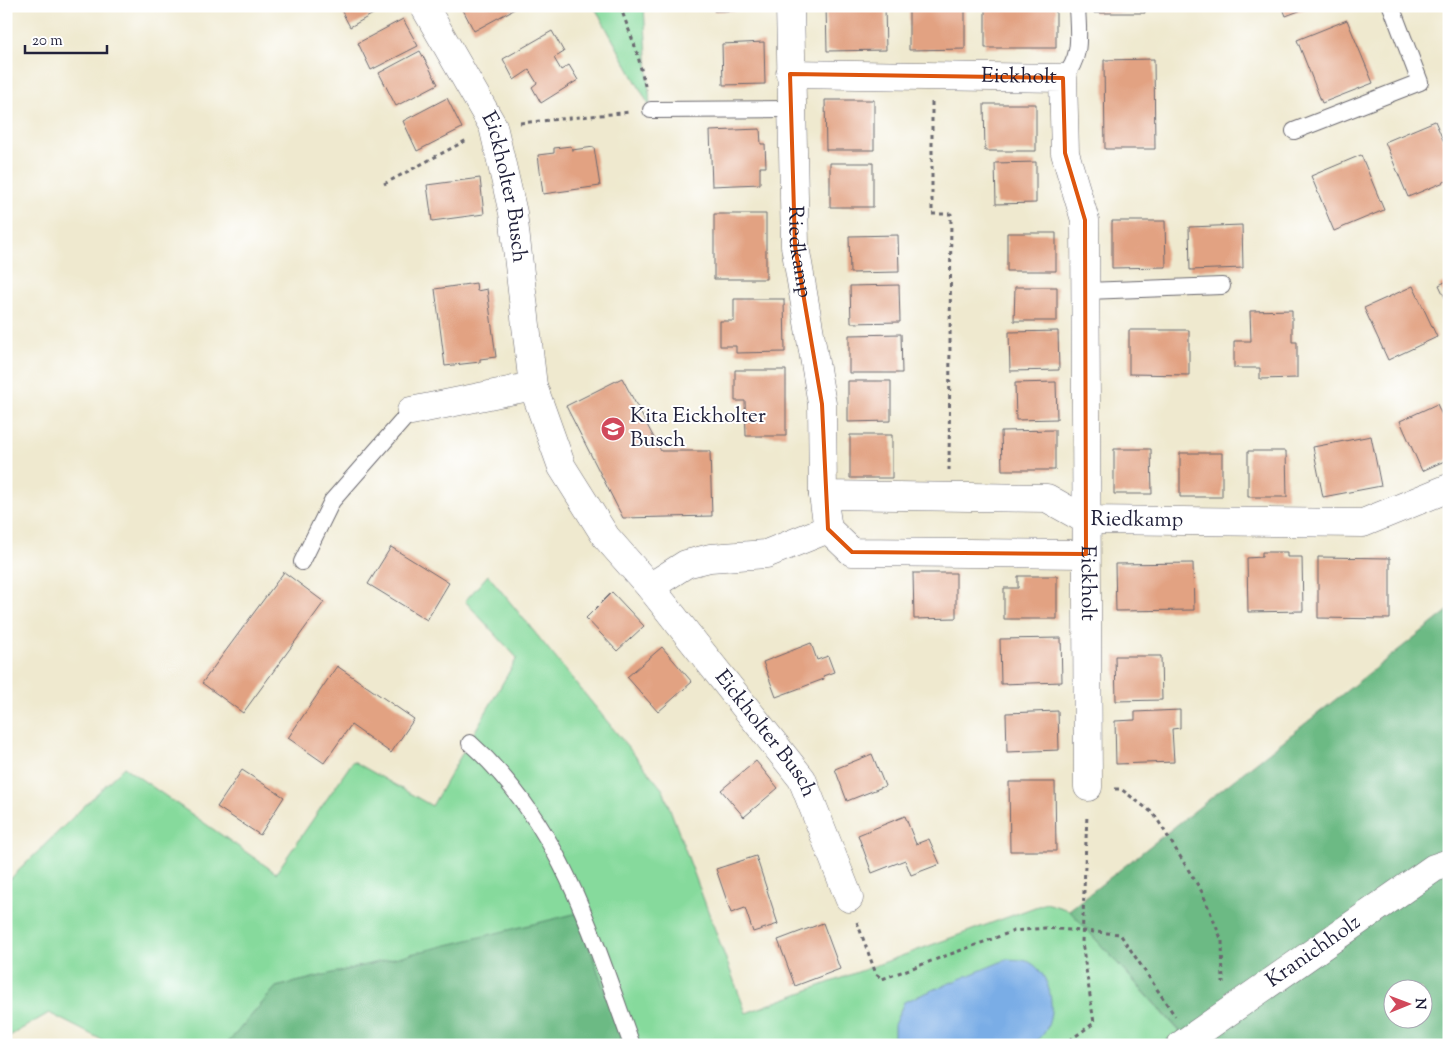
<svg xmlns="http://www.w3.org/2000/svg" width="1455" height="1051" viewBox="0 0 1455 1051" font-family="'Sorts Mill Goudy',serif">
<rect width="100%" height="100%" fill="#fff"/>
<filter id="ink" filterUnits="userSpaceOnUse"><feTurbulence type="fractalNoise" baseFrequency=".02" numOctaves="2"/><feDisplacementMap in="SourceGraphic" scale="10" xChannelSelector="R" yChannelSelector="G"/><feConvolveMatrix kernelMatrix="1 2 1 2 8 2 1 2 1" color-interpolation-filters="sRGB"/></filter>
<filter id="wash" filterUnits="userSpaceOnUse"><feTurbulence type="fractalNoise" baseFrequency=".0096" numOctaves="4" result="noise"/><feDisplacementMap in="SourceGraphic" scale="20" xChannelSelector="R" yChannelSelector="G"/><feGaussianBlur stdDeviation="1.12" result="paint"/><feColorMatrix in="noise" values="0 0 0 0 0 0 0 0 0 0 0 0 0 0 0 0 0 1.4 0 .05"/><feComposite in="paint" operator="in"/></filter>
<g filter="url(#wash)">
<rect width="100%" height="100%" fill="#efe9cf"/>
<path fill="#86da9c" stroke="#547e6c" d="M594,6h50l6,101z
M488,575l175,215 83,223 300,-110 23,7 112,123 -22,12h-536l-45,-131 -302,73 -50,58h-114l-63,-32 -43,25v-155l118,-116 152,106 77,-112 79,45 85,-148 -52,-57z"/>
<path fill="#6cba84" stroke="#476e60" fill-rule="evenodd" d="M1449,610v435h-290l22,-13 -112,-122zM1392,988h30v30h-30z
M578,913l45,132h-397l50,-58z"/>
<path fill="#7aade6" stroke="#4e6890" d="M1008,959c6,1 17,0 23,4 22,13 27,56 10,74 -3,4 -10,6 -14,8h-133v-20l10,-23z"/>
<g id="blocks">
<path fill="#e2a282" d="M339,6h48l-37,21z
M461,6h59l-46,25z
M714,6h52v4l-52,1z
M826,6h59l1,44 -59,1z
M909,6h56v43l-56,1z
M985,6h71v42h-71z
M1094,6h50l1,7h-51z
M1282,6h30l-26,10z
M403,19l15,27 -47,24 -13,-27z
M1347,20l26,63 -51,20 -25,-63z
M552,31l12,21 -10,6 7,12 8,-5 9,15 -37,23 -9,-16 5,-4 -8,-13 -15,10 -11,-21z
M764,42l1,42 -42,1 -1,-41z
M420,51l18,33 -42,22 -17,-33z
M1154,59l1,90h-50l-1,-89z
M447,98l15,30 -45,23 -14,-30z
M825,100h49v50h-48z
M984,104h52v47h-51z
M1435,121l14,33v26l-41,17 -23,-55z
M760,129l1,15h4l1,23h-6v17l-48,2 -2,-55z
M571,146l1,4 22,-3 6,39 -57,8 -5,-39 16,-2v-5z
M1361,155l23,55 -50,21 -23,-55z
M1036,162v41l-40,1 -1,-41z
M830,163h43v44h-43z
M480,178l4,36 -52,7 -5,-36z
M714,214h52v65h-52z
M1112,221h53l1,46 -54,1z
M1242,225l1,43 -53,2 -1,-43z
M1007,233h49v38h-49z
M898,235l1,37 -49,1 -1,-37z
M1449,280v26l-10,-21z
M476,283l1,8 10,-2 9,68 -16,2v3l-35,4 -10,-77z
M899,285l1,37 -49,1 -1,-37z
M1413,286l24,51 -49,23 -24,-52z
M1015,287h42v34h-43z
M734,299h50l1,53 -49,1v-7h-16v-25h14z
M1292,310v32h5v36l-37,1v-11h-26v-27h17l-1,-30z
M1129,330h60v45l-60,-1z
M1058,331l1,39 -49,1 -1,-39z
M901,334l1,39h-53v-38z
M735,370h51v66h-40l-1,-35h-10z
M622,378l39,73h49l2,65 -89,2 -57,-112z
M848,381h43v40l-43,1z
M1056,382l1,37 -41,1 -1,-37z
M1437,404l12,27v28l-27,12 -22,-50z
M1055,430v40h-53l-1,-39z
M850,435h42v43h-42z
M1371,436l10,50 -58,11 -10,-50z
M1114,449h37l1,45h-38z
M1248,451h38l1,46h-39z
M1180,453h42v44h-42z
M391,547l58,36 -22,37 -59,-36z
M1262,552h25v5h15l1,54 -55,1 -1,-54 15,-1z
M1318,557l72,1v61l-72,-1z
M1193,563l1,47 -78,1 -1,-47z
M284,572l40,30 -81,111 -41,-30z
M913,573h43v45l-42,1z
M1018,576h39v43h-53v-31h14z
M612,592l32,34 -27,25 -31,-33z
M1061,638l1,44 -61,2 -1,-45z
M811,643l6,17 11,-4 6,16 -11,4 1,3 -48,18 -13,-35z
M662,647l30,35 -34,30 -31,-35z
M1115,656h46l1,44 -46,1z
M337,666l77,53 -23,34 -40,-28 -27,38 -36,-25z
M1180,710v18l-8,1 2,33 -58,2 -1,-43 20,-1v-8z
M1058,711l1,39 -52,2 -1,-39z
M872,754l13,32 -38,15 -12,-32z
M756,761l22,27 -34,29 -23,-27z
M242,770l42,27 -24,38 -43,-28z
M1009,782h46l1,69h-46z
M905,816l11,28 13,-5 11,25 -29,11 -6,-15 -33,13 -14,-38z
M756,856l22,68 -25,8 -8,-24 -14,5 -15,-44z
M823,923l17,46 -45,17 -17,-46z"/>
</g>
</g>
<g filter="url(#ink)">
<use href="#blocks" fill-opacity="0" stroke="#6a686f" stroke-width="1"/>
<g fill="none" stroke-linecap="round" stroke-linejoin="round">
<defs>
<path id="service" d="M1063,78c20,-21 15,-44 14,-72
M651,110l139,-1
M1294,131l126,-49 -29,-76
M1086,291l136,-5
M302,562l30,-61 79,-90
M470,743c92,82 121,190 162,302"/>
<g id="minor">
<path id="s1" d="M424,6l69,120 20,87 20,173 29,81 44,70 44,50 152,192 47,119"/>
<path id="s2" d="M790,6l5,240 27,158 1,91 224,3 39,22 277,3 86,-35"/>
<path id="s3" d="M790,74l273,4 2,75 20,67 3,567"/>
<path d="M411,411l122,-25"/>
<path d="M823,495l5,34 24,23 234,2"/>
<path d="M650,587l36,-23 24,-6 56,-4 62,-25"/>
<path id="s4" d="M1181,1045l253,-177 15,-5"/>
</g>
</defs>
<use href="#service" stroke="#6a686f" stroke-width="18"/>
<use href="#minor" stroke="#6a686f" stroke-width="29"/>
<path stroke="#6a686f" stroke-width="3" stroke-dasharray="4 4" stroke-linecap="butt" d="M620,6l17,46 9,38
M932,102v112h19l-2,256
M520,123l111,-11
M384,184l83,-44
M1115,789h6l33,25 48,78 20,49 1,42
M857,922l19,52 6,5 132,-48 31,-3 75,6 55,82
M1063,1045l31,-22 -12,-81 5,-128"/>
<use href="#service" stroke="#fff" stroke-width="16"/>
<use href="#minor" stroke="#fff" stroke-width="28"/>
</g>
</g>
<path fill="none" stroke="#de560e" stroke-width="4" stroke-linejoin="round" d="M790,74l273,4 2,75 20,67 1,334 -234,-2 -24,-23 -6,-125 -27,-158z"/>
<defs>
<symbol id="school-disc" viewBox="-11 -11 22 22"><circle r="9.5" fill="#d1495b" stroke="#fff"/><path d="M0-5L7-2L0 1L-7-2ZM-4 1L0 2.5L4 1V4Q0 6-4 4Z" fill="#fff"/></symbol>
</defs>
<g fill-rule="evenodd">
<use href="#school-disc" x="599" y="415" width="28" height="28"/>
</g>
<g text-anchor="middle" dominant-baseline="central" stroke-width="4" stroke-linejoin="round" paint-order="stroke">
<g font-size="21" fill="#22223b" stroke="#fff">
<text stroke="none"><textPath href="#s3" startOffset="229">Eickholt</textPath></text>
<text stroke="none"><textPath href="#s1" startOffset="201">Eickholter Busch</textPath></text>
<text stroke="none"><textPath href="#s2" startOffset="246">Riedkamp</textPath></text>
<text stroke="none"><textPath href="#s2" startOffset="811">Riedkamp</textPath></text>
<text stroke="none"><textPath href="#s3" startOffset="781">Eickholt</textPath></text>
<text stroke="none"><textPath href="#s1" startOffset="824">Eickholter Busch</textPath></text>
<text stroke="none"><textPath href="#s4" startOffset="162">Kranichholz</textPath></text>
</g>
<g font-size="21" fill="#22223b" stroke="#fff" text-anchor="start">
<text x="630" y="417">Kita Eickholter<tspan x="630" dy="24">Busch</tspan></text>
</g>
</g>
<rect width="1455" height="1051" fill="none" stroke="#fff" stroke-width="25"/>
<g transform="translate(1408 1004) rotate(89)"><circle r="24" fill="#ffffff" stroke="#a7a7b1"/>
<path d="M0-4L9 19L0 12L-9 19Z" fill="#d1495b"/>
<text y="-8" font-size="14" font-weight="bold" text-anchor="middle" fill="#22223b">N</text>
</g>
<path d="M25 45v8h82v-8" fill="none" stroke="#22223b" stroke-width="2.5"/>
<text x="32" y="45" font-size="15" fill="#22223b" stroke="#ffffff" stroke-width="4" paint-order="stroke">20 m</text>
</svg>
